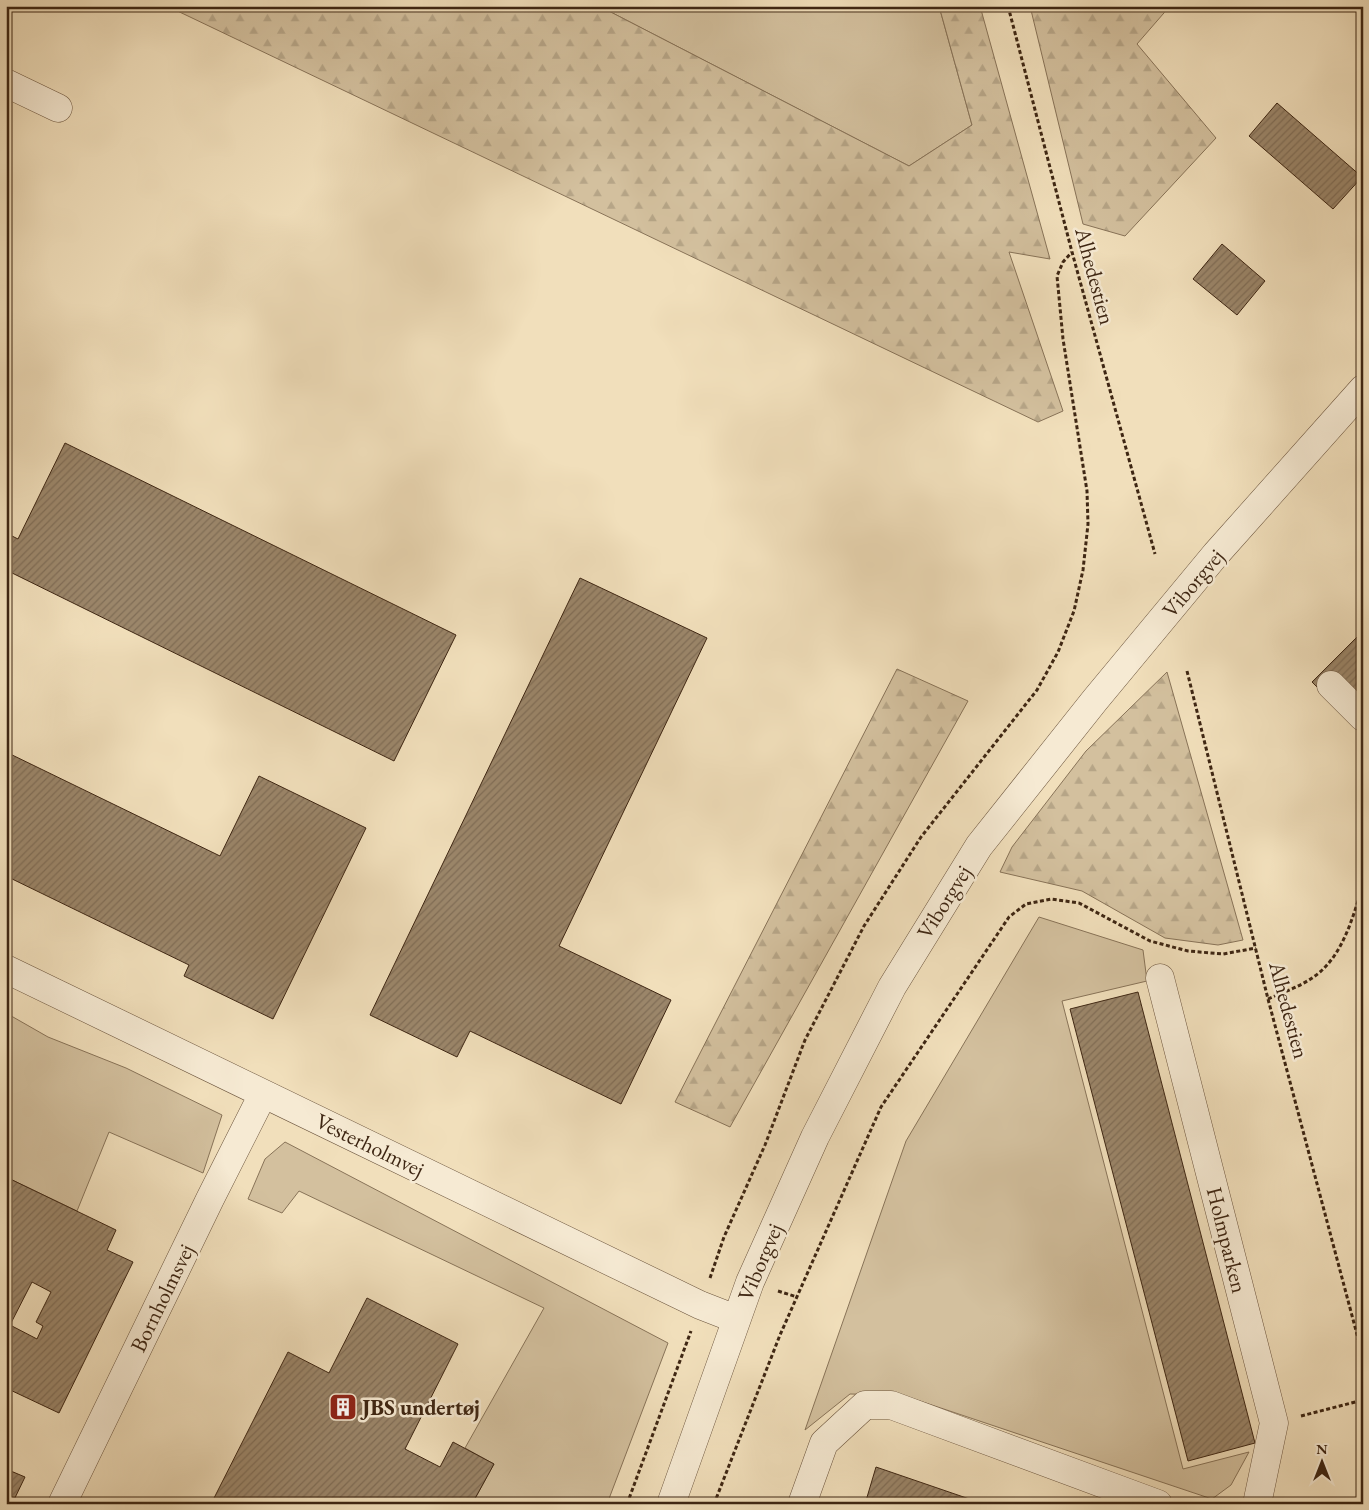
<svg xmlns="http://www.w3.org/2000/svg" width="1369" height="1510" viewBox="0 0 1369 1510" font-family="'EB Garamond',serif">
<defs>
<pattern id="forest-firs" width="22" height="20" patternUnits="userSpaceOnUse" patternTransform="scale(1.25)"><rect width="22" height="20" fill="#d3c09e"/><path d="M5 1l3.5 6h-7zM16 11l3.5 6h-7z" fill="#b6a587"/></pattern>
<pattern id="building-hatch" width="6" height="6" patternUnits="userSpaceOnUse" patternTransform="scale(1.25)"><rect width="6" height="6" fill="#9b866a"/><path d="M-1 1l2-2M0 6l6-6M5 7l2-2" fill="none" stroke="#806d56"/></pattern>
</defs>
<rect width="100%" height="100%" fill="#f1dfbb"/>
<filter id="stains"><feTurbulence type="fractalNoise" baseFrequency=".004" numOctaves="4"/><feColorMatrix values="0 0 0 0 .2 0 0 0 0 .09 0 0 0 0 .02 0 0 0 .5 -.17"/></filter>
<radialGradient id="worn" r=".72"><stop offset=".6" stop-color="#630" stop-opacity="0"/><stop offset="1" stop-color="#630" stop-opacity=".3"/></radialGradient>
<path fill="#d3c09e" stroke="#887358" d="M599,6h340l33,119 -63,41z
M1039,917l104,33 4,31 -85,20 121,468 66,-17 -18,33 -19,14 -310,-104 -52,-1 -45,36 101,-289z
M6,1013l42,24 78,31 96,47 -19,58 -94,-41 -32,79 -71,-34z
M285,1142l383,201 -61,161h-135l22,-40 -29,-16 79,-140 -245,-117 -17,22 -34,-14 17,-40z"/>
<path fill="url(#forest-firs)" stroke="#887358" d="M167,6h432l310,160 63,-41 -33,-119h41l70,253 -41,-7 54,159 -25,11z
M1030,6h140l-33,38 79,94 -91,98 -42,-12z
M897,669l71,32 -238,426 -55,-25z
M1167,672l76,268 -25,5 -53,-7 -83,-47 -82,-19 12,-25 74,-96z"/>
<path fill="url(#building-hatch)" stroke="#3e2613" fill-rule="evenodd" d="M1277,103l85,74 -29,32 -84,-73z
M1222,244l43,37 -28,34 -44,-36z
M65,443l391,192 -62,126 -388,-191v-37l12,6z
M580,578l127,60 -148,308 112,54 -50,104 -151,-73 -13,26 -87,-42z
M1363,631v72l-39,-9 -12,-12z
M6,752l214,104 39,-80 107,52 -93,191 -89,-43 5,-11 -183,-89z
M1138,992l117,451 -67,18 -118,-452z
M6,1177l110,53 -9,20 26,12 -74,151 -53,-25zM32,1282l19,10 -15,30 7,4 -6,13 -27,-14z
M367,1298l91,46 -53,105 35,18 13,-25 41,22 -22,40h-261l77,-152 41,21z
M876,1467l108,37h-119z
M6,1469l19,8 -13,27h-6z"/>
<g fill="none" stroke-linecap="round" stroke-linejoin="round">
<defs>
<path id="minor" d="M6,83l52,25
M1331,685l32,32
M6,969l694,336 36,14
M1160,978l114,445 -17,81
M62,1504l148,-305 53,-105
M671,1504l79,-222 65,-145 77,-150 87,-141 116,-146 121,-146 147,-165
M802,1504l22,-61 41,-38h26l267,99"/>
</defs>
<use href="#minor" stroke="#6b543d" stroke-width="29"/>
<path stroke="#3e2613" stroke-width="3" stroke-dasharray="4 2.5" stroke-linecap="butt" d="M1008,6l64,246 83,302
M1187,671l81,328 95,358
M1268,999c18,-8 37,-14 52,-27 25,-22 33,-57 43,-86
M710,1278l14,-41 41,-92 40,-105 59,-114 57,-89 116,-147 21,-38 16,-41 9,-41 5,-46 -1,-33 -24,-152 -6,-63 6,-14 9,-10
M778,1291l19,6
M1301,1416l62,-16
M627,1504l64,-173
M714,1504l66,-169 101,-228 128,-190 17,-13 25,-5 28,4 71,38 38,10 35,3 33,-6"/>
<use href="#minor" stroke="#f6ead3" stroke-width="28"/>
</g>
<defs>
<symbol id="building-square" viewBox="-11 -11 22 22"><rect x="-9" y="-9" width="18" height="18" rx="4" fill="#8f2418" stroke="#f6ead3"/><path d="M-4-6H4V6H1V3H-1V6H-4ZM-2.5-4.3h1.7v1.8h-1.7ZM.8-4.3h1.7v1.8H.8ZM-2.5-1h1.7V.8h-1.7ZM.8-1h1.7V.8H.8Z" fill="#fff"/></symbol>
</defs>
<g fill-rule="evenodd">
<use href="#building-square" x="327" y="1391" width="32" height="32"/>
</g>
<g text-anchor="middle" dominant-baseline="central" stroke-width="5" stroke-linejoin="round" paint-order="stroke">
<g font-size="22" fill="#3e2613" stroke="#f6ead3">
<text transform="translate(1095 276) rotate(75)">Alhedestien</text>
<text transform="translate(1193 583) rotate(-50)">Viborgvej</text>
<text transform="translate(944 902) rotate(-58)">Viborgvej</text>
<text transform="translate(1289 1010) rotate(75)">Alhedestien</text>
<text transform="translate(370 1145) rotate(26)">Vesterholmvej</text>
<text transform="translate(1227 1240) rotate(76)">Holmparken</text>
<text transform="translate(760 1262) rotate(-67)">Viborgvej</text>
<text transform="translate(162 1298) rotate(-64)">Bornholmsvej</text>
</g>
<g font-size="22" font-weight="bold" fill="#3e2613" stroke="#f6ead3" text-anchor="start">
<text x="362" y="1407">JBS undertøj</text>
</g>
</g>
<rect width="1369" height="1510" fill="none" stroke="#f1dfbb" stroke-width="25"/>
<rect x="8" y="8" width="1354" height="1495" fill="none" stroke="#3e2613" stroke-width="2.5"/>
<rect x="12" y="12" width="1344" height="1485" fill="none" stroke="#3e2613"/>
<g transform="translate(1322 1462)" stroke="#f6ead3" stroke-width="4" paint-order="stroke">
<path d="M0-4L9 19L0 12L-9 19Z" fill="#3e2613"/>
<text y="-8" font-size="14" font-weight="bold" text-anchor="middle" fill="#3e2613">N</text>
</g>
<rect width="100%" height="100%" filter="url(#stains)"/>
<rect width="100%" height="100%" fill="url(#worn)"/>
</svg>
